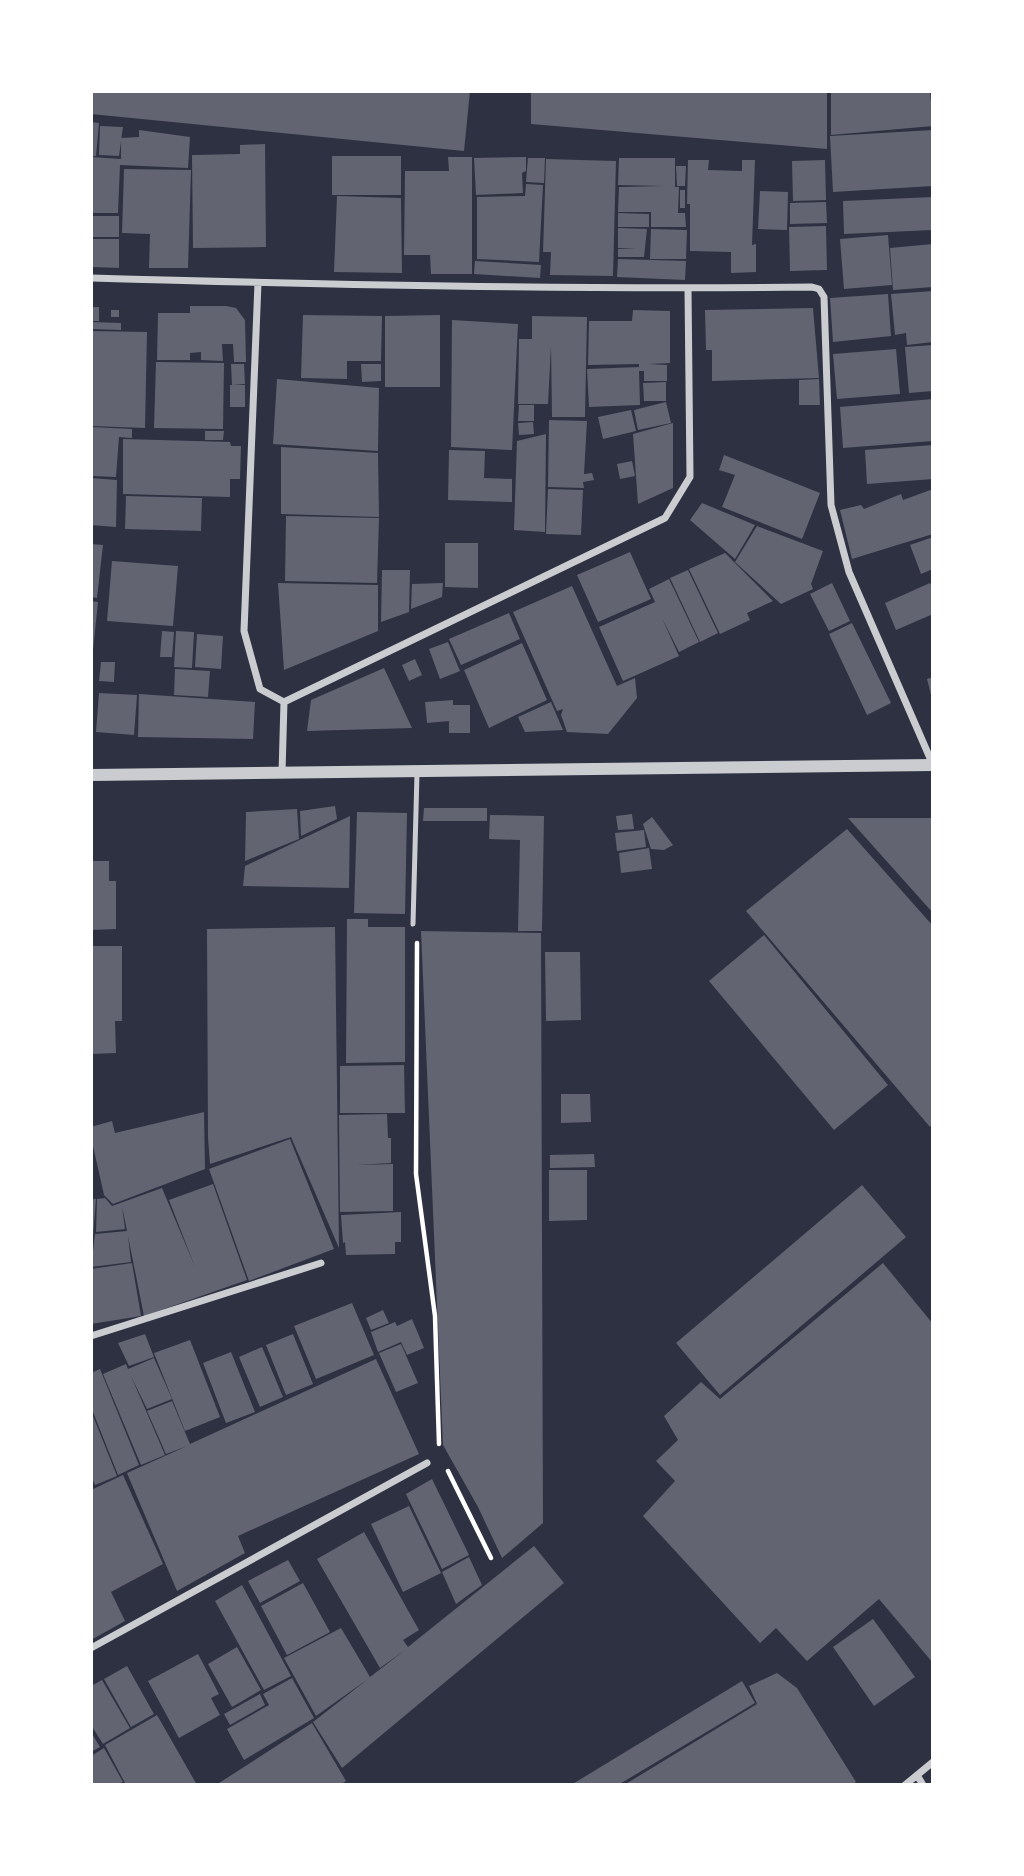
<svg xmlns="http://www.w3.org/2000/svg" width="1024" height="1876" viewBox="0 0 1024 1876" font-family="Inter,sans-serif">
<rect width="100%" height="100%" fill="#2d3142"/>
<path fill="#626471" d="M91,91h379l-6,60 -373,-37z
M531,91h296v58l-296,-25z
M831,91h99l3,35 -102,9z
M91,122l8,1 -3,33h-5z
M100,126l23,1 -4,29 -20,-1z
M139,130l51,7 -2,31 -68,-3 -2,48h-27v-56l30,2v-21l18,-1z
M933,130v56l-100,6 -3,-56z
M265,144l1,103 -73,1 -1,-93 48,-1v-9z
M332,156h69v39h-69z
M448,157h24v117h-41l-1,-19h-26l1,-84h44z
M526,157v14l-4,2 1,20 -47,2 -2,-37z
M528,158h17l-1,25 -18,-1z
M619,158h56v29h4l-1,26h7l1,14h-35v-15h-33l1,-25 45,-1 -46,-1z
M546,159l70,2 -3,115 -63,-1 1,-23h-8z
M688,160h21l-1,10 34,1v-11h13l-3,85 4,-1v28l-25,1v-21l-41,-1v-47h-3z
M825,160l1,40 -33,1 -1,-40z
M676,166h10l-1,20h-8z
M124,169l67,1 -3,98h-39l1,-34 -28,-1z
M526,184l17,1 -4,77 -62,-3v-62l48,-1z
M680,190h5v18h-5z
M760,191l28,1 -1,38 -29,-1z
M337,196l64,2 1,75 -68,-1z
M933,197v33l-89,4 -1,-33z
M826,202l1,21 -37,1v-21z
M618,213l31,1v13h-31z
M91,216h28v21h-28z
M826,226l1,44 -37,1 -1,-44z
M618,228l29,1 -3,28h-26v-8l19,-1h-19z
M651,229l36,1 -1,29h-36z
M888,235l4,50 -48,4 -4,-50z
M91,239h28v29l-28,-1z
M933,244v43l-40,3 -3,-42z
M618,259l68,2 -1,19 -68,-3z
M475,261l66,4 -1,13 -66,-4z
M933,291v51l-26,3 -1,-12 -11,2 -4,-41z
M888,294l3,42 -58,6 -3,-44z
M190,306h36l10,2 9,12 1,42h-12l-1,-18h-11l1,17 -22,-1v-8l-11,1v7h-33l1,-47h32z
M91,307h8v14h-8z
M813,308l6,70 -107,3v-31h-6l-1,-40z
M111,310h8v7h-8z
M633,310l37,1v52l-21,1 18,1v16h-23v-10h-5l1,34 -51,2 -2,-38 52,-2v-3l-51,1 1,-44h43z
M303,315l79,1 -1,45h-34v18l-46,-1z
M440,315v72h-55v-71z
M532,316l55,1 -2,100h-33l-1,-71 -3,58h-30l1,-65h13z
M452,320l66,4 -6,126 -61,-3z
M91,322l30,1v7l-30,-1z
M91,331l56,1 -2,96 -54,-2z
M933,345v46l-24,2 -4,-46z
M896,349l4,45 -63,5 -4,-45z
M156,362l68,1 -1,66 -69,-1z
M231,364h13l1,20 -13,1z
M361,364h20v17l-19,1z
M277,379l102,9 -1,63 -105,-7z
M819,379l1,26h-21v-25z
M666,382v19h-22l-1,-18z
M230,385h15v22h-15z
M933,399v42l-90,7 -3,-41z
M666,402l5,21 -33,7 -4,-20z
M519,405h15v16h-16z
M631,410l5,21 -33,8 -5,-22z
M549,420l38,1 -3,53 8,-1 2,7 -11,2 1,6 -36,-1z
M533,422l1,12 -15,1 -1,-12z
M673,423v65l-35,16 -5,-70z
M91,427l41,2v9l-13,-1 -3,40 -25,-1z
M205,431h19l-1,9h-18z
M546,434l-1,98 -31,-2 3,-89z
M123,439l107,3 1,4h10l-1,33h-10v18l-107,-3z
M933,445v34l-66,5 -2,-34z
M281,447l97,6 1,64 -98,-3z
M449,450l36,1 -1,27 28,1v23l-64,-2z
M724,455l96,38 -18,46 -80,-32 13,-32 -16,-5z
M632,461l3,15 -15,3 -3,-15z
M91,478l26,2 -1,47 -25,-2z
M548,489l35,1 -2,45 -35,-1z
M933,489v45l-81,25 -12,-49 21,-5 3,4 37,-15 2,6z
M126,496l76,2 -1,33 -76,-2z
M702,503l53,22 -20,34 -45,-39z
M286,516l93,2 -2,65 -92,-2z
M757,526l66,25 -12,33 2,5 -32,15 -46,-42z
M933,537v32l-12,5 -11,-29z
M445,543h33v45l-33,-1z
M91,544l12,1 -6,53 -6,-1z
M630,552l21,47 -53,23 -21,-47z
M725,553l48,48 -26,12 3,7 -30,14 -31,-65z
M112,561l66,5 -5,60 -66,-5z
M382,570h28l-1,42 -28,10z
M688,570l30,63 -18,9 -30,-64z
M669,579l30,63 -20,10 -17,-34 17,38 -56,25 -24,-54 56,-25 -6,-13z
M278,583l100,2v46l-94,39z
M443,583l-1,14 -31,12 1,-25z
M832,583l18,38 -21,10 -19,-37z
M930,583l3,6v25l-37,16 -11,-27z
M572,586l45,100 18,-8 2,20 -29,36 -41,-2 -6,-17 2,-6 -6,2 -44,-99z
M91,601l7,1 -5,48h-2z
M509,613l11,26 -59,26 -12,-26z
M852,623l39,80 -24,12 -38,-81z
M162,631l12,1 -2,25h-12z
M176,631l18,1 -2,36 -18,-1z
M197,634l26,2 -2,33 -26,-2z
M448,642l12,29 -20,8 -11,-30z
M522,643l25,57 -58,28 -25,-58z
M415,659l7,16 -13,6 -7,-16z
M101,662h14l-1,20 -15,-1z
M384,668l28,60 -105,3 4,-31z
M175,669l35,2 -2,26 -34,-2z
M933,677v22h-1l-5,-20z
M99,693l38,2 -3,40 -38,-3z
M139,694l116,8 -2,37 -115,-2z
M453,700v5h17v28h-21v-12l-22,2 -2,-21z
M551,702l12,28 -38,2 -7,-15z
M335,806l2,13 -36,17 -1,-25z
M424,808h63v13h-64z
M297,809l2,30 -54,22 1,-49z
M357,812l50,1 -2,101 -51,-1z
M632,814l2,15 -16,1 -2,-14z
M490,815l54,1 -2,115h-24l2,-91 -31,-1z
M350,816l-1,72 -106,-2 2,-20z
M652,817l21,28 -9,5 -13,-1 -8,-25z
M848,818h85v95z
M847,829l86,97v197l-3,4 -184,-216z
M644,830l2,17 -29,4 -2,-18z
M649,848l3,21 -31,4 -2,-20z
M91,861h18v20h7v48l-25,1z
M347,919h21v8h37v135l-59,1z
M335,927l4,321 -48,-111 -81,27 -2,-26 -1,-209z
M421,931l120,2 2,590 -41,35 -24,-51 -35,-62z
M764,935l124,150 -54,45 -125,-149z
M91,946h31v75h-7l1,32 -25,1z
M545,952h35l1,68 -35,1z
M404,1065l1,48h-65v-47z
M561,1094h29l1,28 -30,1z
M204,1112l1,57 -92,35 -9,-9 -13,-58v-10l21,-6 3,12z
M387,1114l1,24h3v25l-35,2 37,-1v47l-53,1 -1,-97z
M290,1139l44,110 -85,32 -40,-112z
M594,1154l1,13 -45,1v-13z
M549,1170h38v50l-38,1z
M213,1184l34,96 -103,36 -16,-80 3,26 -40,5 4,-33 32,-3 -5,-25 3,23 -29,3 1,-33 8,-1 7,8 50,-18 33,79 -26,-67z
M862,1185l44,52 -186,158 -44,-52z
M91,1199h5l-3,37h-2z
M401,1212v30h-6v12l-49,1 -1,-13 -2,1 -2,-28z
M132,1263l9,53 -50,8v-55z
M883,1263l50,61v339l-54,-64 -72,62 -31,-33 -16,15 -117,-127 32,-35 -19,-20 22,-21 -14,-24 37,-34 19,17z
M352,1303l22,52 -58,24 -22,-53z
M383,1310l6,13 -18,7 -5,-12z
M412,1319l12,29 -17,7 -6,-13 -23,10 -7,-20 24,-10 2,4z
M145,1334l9,23 -25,9 -11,-23z
M293,1334l20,50 -27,11 -20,-50z
M190,1340l30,77 -35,14 -31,-78z
M401,1344l17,39 -22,9 -17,-39z
M262,1347l21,50 -23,10 -21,-50z
M231,1352l24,60 -29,11 -23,-60z
M154,1358l18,41 -25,10 -16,-33 34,79 -24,10 -38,-91 23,-10 2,5z
M376,1359l43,95 -181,82 7,17 -68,38 -50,-118 60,-27 -21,8 -19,-43 25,-10 18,43z
M100,1369l39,96 -21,10 -27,-68v-34z
M91,1411l26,65 -22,9 -4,-9z
M123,1475l40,89 -52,28 14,29 -34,19v-150z
M432,1479l37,76 -27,14 -36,-75z
M409,1506l32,67 -38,19 -32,-68z
M364,1532l55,98 -16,10 5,7 126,-101 30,37 -222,185 -29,-46 55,-43 -52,37 -32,-58 57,-30 29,49 35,-27 -25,18 -63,-109z
M469,1557l13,28 -26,19 -14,-32z
M288,1560l12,21 -40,22 -12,-22z
M303,1583l27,49 -43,23 -26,-49z
M242,1585l49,91 -27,14 -49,-89z
M873,1619l42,58 -41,29 -41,-59z
M237,1647l24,43 -29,17 -24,-43z
M198,1654l21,40 -8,4 9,17 -41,23 -31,-57z
M127,1666l27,48 -23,13 -27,-48z
M777,1673l20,15 59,94 -5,3h-227l133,-81 -8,-18z
M292,1678l22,40 -70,42 -17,-31 42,-24 -6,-11z
M102,1680l28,48 -27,16 -12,-19v-39z
M742,1681l13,22 -137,82h-47z
M260,1694l5,11 -35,20 -6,-11z
M157,1715l40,70h-71l-21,-40z
M312,1723l34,58 -6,4h-124z
M91,1732l9,15 -9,5z
M104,1748l19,34 -6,3h-26v-29z"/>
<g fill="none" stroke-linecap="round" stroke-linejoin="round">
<path stroke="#fff" stroke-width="4.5" d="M417,943l-1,231 19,142 4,128
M448,1471l43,87"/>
<path stroke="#caccd0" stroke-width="5" d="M413,924l4,-151"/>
<path stroke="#caccd0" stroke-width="7" d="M91,278c240,7 481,12 721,9l7,2 5,8 7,208 18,67 84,193
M258,283l-14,348 16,58 24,13 -2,71
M284,702l381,-184 25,-41 -2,-188
M91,1336l230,-73
M91,1648l336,-185
M917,1775l6,10
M905,1785l28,-23"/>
<path stroke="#caccd0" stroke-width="12" d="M91,775l842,-10"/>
</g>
<rect width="1024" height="1876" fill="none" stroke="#ffffff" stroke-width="186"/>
</svg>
